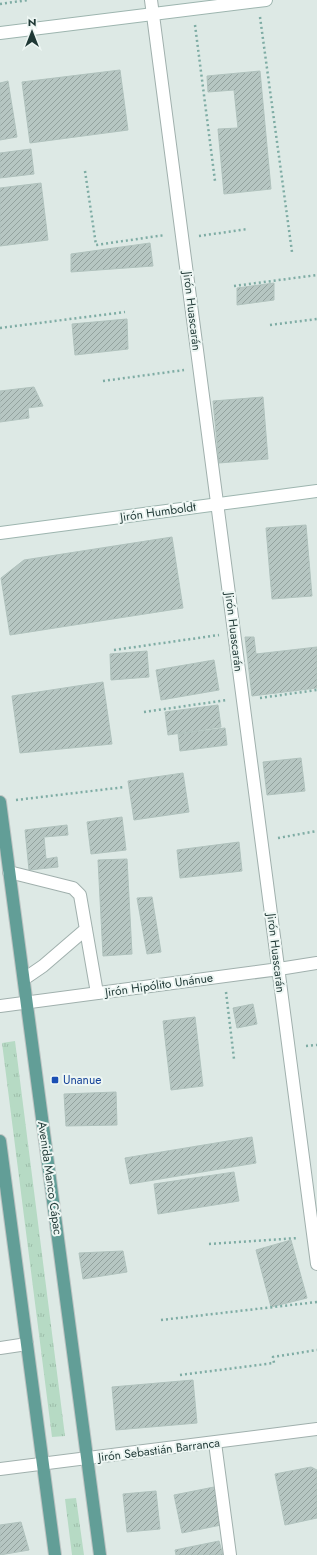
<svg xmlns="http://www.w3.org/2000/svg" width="317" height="1555" viewBox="0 0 317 1555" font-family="Jost,sans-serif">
<defs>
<pattern id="grass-tufts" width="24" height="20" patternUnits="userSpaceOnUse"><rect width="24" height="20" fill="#b6dac4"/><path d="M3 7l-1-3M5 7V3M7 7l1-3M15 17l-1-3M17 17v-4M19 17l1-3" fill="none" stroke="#9cbca9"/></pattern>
<pattern id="building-hatch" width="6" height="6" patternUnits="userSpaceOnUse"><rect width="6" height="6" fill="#b6c6c2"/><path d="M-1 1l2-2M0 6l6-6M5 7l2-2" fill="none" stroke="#93a29e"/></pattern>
</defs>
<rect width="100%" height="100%" fill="#dde9e5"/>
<path fill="url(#grass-tufts)" d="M15,1041l50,395 -13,1 -50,-394z
M76,1498l8,57h-12l-7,-56z"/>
<path fill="url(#building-hatch)" stroke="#b0c2bd" d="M120,70l8,60 -98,13 -8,-61z
M260,71l11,118 -47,5 -6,-65 20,-1 -4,-38 -26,2 -1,-16z
M8,81l9,56 -17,3v-57z
M31,149l3,25 -34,4v-25z
M41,183l7,57 -48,6v-58z
M150,243l3,23 -82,6v-18z
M274,283v17l-37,5v-17z
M127,319l1,30 -53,6 -3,-31z
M34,387l9,19 -15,2 1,10 -29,4v-31z
M263,397l5,62 -49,4 -6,-62z
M306,525l6,71 -40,3 -6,-71z
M172,537l11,71 -173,27 -9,-57 23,-18z
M245,637h9l2,17 61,-7v41l-65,8z
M147,651l2,26 -38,3 -1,-26z
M214,660l5,30 -58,10 -5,-30z
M103,682l9,62 -92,9 -8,-57z
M218,705l3,22 -53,8 -3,-23z
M225,728l2,17 -47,6 -2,-17z
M301,758l4,33 -38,4 -4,-33z
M183,773l6,39 -55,8 -6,-39z
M122,817l4,33 -35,4 -4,-32z
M67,825l1,10 -24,2 2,22 11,-2 1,10 -29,3 -4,-40z
M239,842l3,29 -62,7 -3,-28z
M127,859l5,95 -29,2 -5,-96z
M152,897l9,55 -14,2 -10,-56z
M253,1004l4,20 -20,4 -4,-20z
M195,1017l8,69 -32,4 -8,-69z
M116,1092l1,33 -51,1 -2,-32z
M252,1137l4,26 -126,21 -5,-26z
M234,1172l5,29 -81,13 -4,-30z
M291,1240l16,58 -36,9 -15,-57z
M123,1251l4,21 -44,7 -4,-26z
M193,1380l4,43 -81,7 -4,-43z
M311,1467l6,3v48l-32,7 -10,-51z
M219,1486l7,38 -44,9 -8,-38z
M156,1491l4,38 -33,3 -4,-38z
M21,1522l8,28 -29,5v-30z
M219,1541l4,14h-47l-1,-5z"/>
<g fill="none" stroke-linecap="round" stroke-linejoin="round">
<defs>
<path id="lane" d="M9,872l64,16 7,7 17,98
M24,979l19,-13 43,-37
M0,1348l27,-4"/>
<path id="street" d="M151,0l166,1264
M0,1006l279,-37 38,-6
M215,1443l15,112
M0,1469l317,-40"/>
<path id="secondary" d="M0,33l266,-33
M0,533l317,-42"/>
<path id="primary" d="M0,802l100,753
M0,1141l55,414"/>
</defs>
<use href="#lane" stroke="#a0b0ad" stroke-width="14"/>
<use href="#street" stroke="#a0b0ad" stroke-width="14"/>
<use href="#secondary" stroke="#9db5af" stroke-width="14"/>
<use href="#primary" stroke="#bcc3c2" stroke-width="14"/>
<path stroke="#7eaca4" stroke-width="2.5" stroke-dasharray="2 3" stroke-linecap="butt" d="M0,4l28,-4
M260,17l32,235
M195,25l20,156
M85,171l11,74 69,-10
M199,236l49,-7
M234,286l83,-11
M270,325l47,-6
M0,328l125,-16
M103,381l81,-11
M114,650l105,-15
M260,698l57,-8
M144,712l83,-12
M16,800l109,-13
M278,838l39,-7
M226,992l8,67
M306,1046l11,-1
M209,1244l89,-6
M161,1320l156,-18
M180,1375l94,-12 -1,-6 44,-7"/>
<use href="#lane" stroke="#fff" stroke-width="12"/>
<use href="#street" stroke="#fff" stroke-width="12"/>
<use href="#secondary" stroke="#fff" stroke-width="12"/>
<use href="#primary" stroke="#629e97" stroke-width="12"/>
</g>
<rect fill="#1a4fb4" stroke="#edf6f3" stroke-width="1.5" x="51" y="1076" width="8" height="8" rx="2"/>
<g text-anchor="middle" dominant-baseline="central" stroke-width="4" stroke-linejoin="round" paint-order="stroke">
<g font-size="12" fill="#1f3835" stroke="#edf6f3">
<text transform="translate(192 311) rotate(83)">Jirón Huascarán</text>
<text transform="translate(158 512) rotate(-8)">Jirón Humboldt</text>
<text transform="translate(234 632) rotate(83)">Jirón Huascarán</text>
<text transform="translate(276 953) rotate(83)">Jirón Huascarán</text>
<text transform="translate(159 985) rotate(-8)">Jirón Hipólito Unánue</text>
<text transform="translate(50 1178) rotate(82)">Avenida Manco Cápac</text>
<text transform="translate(159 1450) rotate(-7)">Jirón Sebastián Barranca</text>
</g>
<g font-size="12" fill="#164399" stroke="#edf6f3" text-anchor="start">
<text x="63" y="1080">Unanue</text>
</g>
</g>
<g transform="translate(32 32)" stroke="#edf6f3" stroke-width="3" paint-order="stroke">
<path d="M0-3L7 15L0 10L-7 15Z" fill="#1f3835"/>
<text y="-6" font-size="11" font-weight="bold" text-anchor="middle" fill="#1f3835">N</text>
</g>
</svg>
